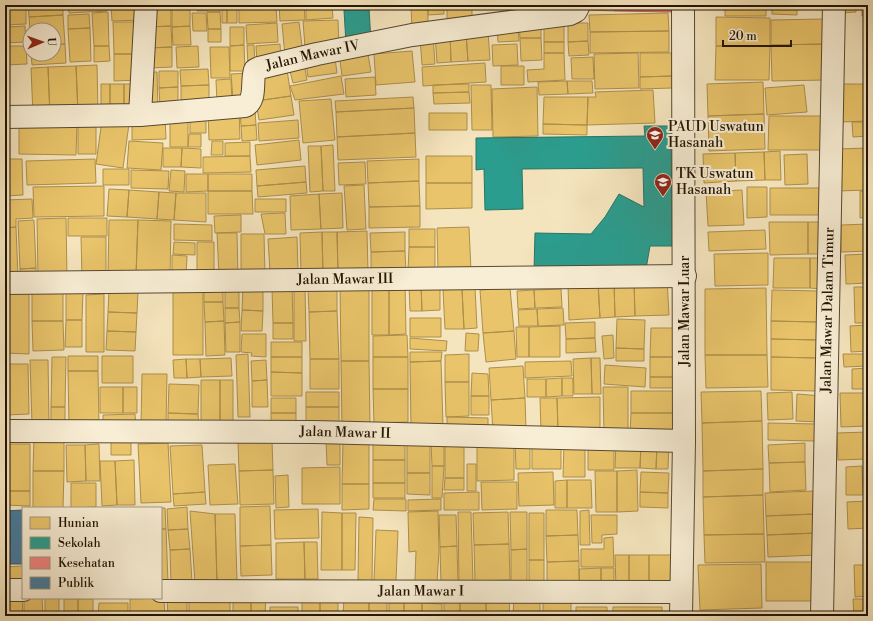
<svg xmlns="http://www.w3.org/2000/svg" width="873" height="621" viewBox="0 0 873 621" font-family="'Libre Bodoni',serif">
<rect width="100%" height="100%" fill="#f5e5be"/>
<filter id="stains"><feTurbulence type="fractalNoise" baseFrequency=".005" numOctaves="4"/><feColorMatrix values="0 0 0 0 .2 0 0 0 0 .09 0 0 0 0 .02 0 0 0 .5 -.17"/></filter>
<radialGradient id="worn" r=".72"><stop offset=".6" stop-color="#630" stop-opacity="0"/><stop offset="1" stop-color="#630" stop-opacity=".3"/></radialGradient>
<path fill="#e9c46a" stroke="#ad8f4b" d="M5,5h21v19l-21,1z
M28,5h35v10l-34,2z
M68,5h38l1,6 -38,2z
M111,5h30l1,15 -30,1z
M171,5v21l-24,1v-21z
M172,5h18v21l-18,1z
M196,5h10v6h-9z
M207,5h13v7h-13z
M222,5h5v18h-5z
M227,5h10v18h-10z
M239,5h37v2l-37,1z
M279,5h25l1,15 -25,1z
M306,5h26l1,13 -27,2z
M411,5h17v26l-16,1z
M428,5h16v9l-16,1z
M447,5h25v18h-25z
M586,5h29v6l-29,-1z
M725,5h41v11h-41z
M772,5h25v10l-25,-1z
M801,5h22v4l-23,-1z
M841,5h15v7l-15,1z
M862,5h6v11h-6z
M276,7l1,15 -38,1v-15z
M108,12l1,34h-15l-2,-33z
M207,12h13l1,17h-13z
M192,13h14l1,18h-14z
M668,13l1,18 -79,1 -1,-17z
M89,14l1,14 -22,1v-14z
M63,15l2,29 -11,1v-15h-24l-1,-13z
M716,17l54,1v28h-54z
M825,19l1,25 -55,1v-25z
M338,20l1,25 -34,2 -2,-26z
M113,22h26v32h-25z
M299,22l4,32 -18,2 -3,-32z
M564,22v20h-20v-19z
M277,23l1,19 -31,2 -1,-19z
M518,23l1,18 -21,1 -1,-16z
M541,23v15h-21l-1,-14z
M568,23h20v18l-20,1z
M25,26l1,16 -21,1v-16z
M171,26l1,21 -24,1 -1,-21z
M190,26l1,19h-18l-1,-18z
M230,27h14v18l-14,1z
M90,28l1,33 -21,1 -2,-33z
M208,29h13v13h-13z
M488,31l2,29 -22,1 -2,-28z
M669,31v21l-79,1v-21z
M450,33l1,29 -14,1 -2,-29z
M450,33h16l2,28 -17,1z
M433,35l2,29 -13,1 -2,-28z
M520,38h21l1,22 -21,1z
M588,41l1,14 -20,1 -1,-14z
M544,42h20v11h-20z
M65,44l1,19 -34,2 -1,-11h23v-9z
M280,44l1,16 -24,2 -1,-16z
M517,44l1,21 -25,1 -1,-21z
M826,44v36l-54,1 -1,-36z
M244,45l1,26h-15v-25z
M247,45h7l1,20 -7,1z
M5,46h21l1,18 -22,1z
M94,46h15l1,15 -16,1z
M198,46l1,21 -22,1 -1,-21z
M716,46h54l-1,34h-54z
M172,47v20l-23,1 -1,-20z
M210,47h19l1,31h-19z
M367,49l4,23 -29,4 -3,-23z
M412,51l3,31 -39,3 -2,-31z
M544,53h20l1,27 -37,2 -1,-12 17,-1z
M638,53l1,35 -44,1 -1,-35z
M640,53h32v23l-32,1z
M114,54h25l1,26 -26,1z
M593,57l1,22h-22l-1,-21z
M335,58l2,15 -29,4 -2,-14z
M485,63l1,19 -63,4 -1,-19z
M304,64l3,16 -14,3 -4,-16z
M97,65l1,48 -20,1 -2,-48z
M76,66l2,48 -28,1 -2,-48z
M501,66h23v19h-23z
M48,67l2,48h-17l-2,-47z
M208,69l1,16 -28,1 -1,-16z
M287,70l4,26 -35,5 1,-27z
M159,71h19v16l-19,1z
M143,72h14l1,38h-14z
M249,73l1,25 -17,1 -2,-25z
M341,76l3,18 -49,6 -5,-14z
M672,76v12l-32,1v-12z
M375,77l1,18 -30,2 -1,-18z
M231,79l1,23 -15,1 -1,-23z
M567,81l1,13 -29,1 -1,-13z
M567,81h25l1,12 -25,1z
M763,82l1,32 -56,2 -1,-32z
M101,84h9v20l-9,1z
M110,84h14v21l-14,-1z
M124,84h13v20l-13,1z
M469,84v8l-36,1v-8z
M840,84h28v37l-27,1z
M209,85v14l-28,1v-14z
M471,85h20l1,45h-20z
M804,85l3,27 -40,3 -2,-27z
M178,87v19h-18l-1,-18z
M537,87l1,49 -45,1 -1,-48z
M653,90l2,33 -68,2 1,-28h8l-1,-5z
M469,92l1,11 -36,1 -1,-11z
M291,96l3,19 -35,5 -3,-19z
M413,97l1,11 -78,4 -1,-11z
M544,97h44l-1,28 -44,-1z
M331,99l4,41 -32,3 -4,-42z
M414,108l1,25 -78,4 -1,-25z
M239,110l1,29 -31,1 -1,-29z
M255,110l1,15 -15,1 -1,-15z
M206,113v20h-16v-19z
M429,113h38v17h-38z
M764,114l1,35 -56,2 -1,-35z
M165,116l1,23 -34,1v-19z
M170,116h18v31h-18z
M769,116h57v34h-58z
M78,119l18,1v34h-18z
M102,120l27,4 -6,44 -27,-4z
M298,120l1,18 -40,3 -1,-18z
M19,121l58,1 -1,33 -57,-1z
M852,122h16v14l-15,1z
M543,124l44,1v10l-44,-1z
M256,125l1,15 -15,1 -1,-15z
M415,133l1,24 -78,3 -1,-23z
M189,134h12v13h-13z
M299,140l2,20 -44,5 -2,-20z
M129,141l34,2 -2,27 -34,-2z
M212,141h11v14h-12z
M250,142v14h-25v-13z
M333,145l2,46h-12l-2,-45z
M308,146h13l2,45 -13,1z
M163,148h19l-1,19h-18z
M182,148l19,1v19l-20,-1z
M868,148v42l-30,1 -1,-42z
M780,151l1,29h-16l-1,-28z
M764,152l1,28 -29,1 -1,-28z
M735,153l1,28 -32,2 -1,-29z
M807,154l1,30 -23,1 -1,-30z
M250,156l1,16 -48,1v-16z
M426,156h46v27h-46z
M5,159h17l1,36 -18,1z
M95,159l1,24 -69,2 -1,-24z
M419,159v22l-51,2 -1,-22z
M365,162l1,22 -27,1 -1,-22z
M305,166l1,16 -49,4 -1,-16z
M103,169h26v16h-26z
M131,170l38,1 -1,18 -37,-1z
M171,170l14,1 -1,21 -15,-1z
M186,174h22v17l-22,1z
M208,174h44v17h-44z
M419,181l1,25 -51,1 -1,-24z
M306,182l1,11 -49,4 -1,-11z
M426,183h46v25l-46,1z
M364,185l2,44 -19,1 -3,-44z
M104,186v30l-70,1 -1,-30z
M747,187h20v30l-20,1z
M770,188h54v27h-54z
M109,189l20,1 -2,27 -20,-1z
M129,190l30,2 -2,27 -30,-2z
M742,190l2,35 -36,1 -2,-34z
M208,191h44l1,23h-45z
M860,191h8v26l-8,1z
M159,192l17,1 -2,27 -17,-1z
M176,193h30v29l-32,-2z
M342,193l1,35 -22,1 -2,-35z
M319,194l2,35 -30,1 -1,-34z
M32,199l1,19 -17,1v8l-11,1v-28z
M255,199h31v13h-31z
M420,206v21l-51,1v-21z
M285,213l1,21h-21l-4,-20z
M241,215v17l-26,1 -1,-17z
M66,218l1,58h-29l-1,-57z
M68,218h39v18h-39z
M34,220l2,48 -16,1 -2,-48z
M109,220h29l-2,55h-28z
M138,220l33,1 -1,55 -34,-1z
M769,222h39v32l-38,1z
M808,222h14v32h-14z
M174,224l38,1v16l-38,-1z
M868,224v27l-27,1v-27z
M16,227l2,50h-13v-49z
M469,227l2,44h-33l-1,-43z
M409,229h26v18h-26z
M765,230l1,19 -57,2 -1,-19z
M367,231l1,41 -30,1 -1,-41z
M322,232h15l1,41 -15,1z
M322,232l1,42h-22l-1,-41z
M405,232v19l-34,1 -1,-19z
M217,233h20l1,42 -19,1z
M241,234h23l1,42h-24z
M81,237h25v40h-24z
M297,237l1,33 -28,2 -2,-33z
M174,242l21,1v12l-22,-1z
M197,242h17v33h-17z
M409,247h26v25h-27z
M405,251l1,22 -35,1v-22z
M768,253v32l-53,1 -1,-32z
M868,254v29l-22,1 -1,-29z
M172,255l15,1 -1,20 -14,-1z
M774,258h36v30h-37z
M810,258h13l-1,31 -12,-1z
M36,268v9h-16v-8z
M667,279l2,36 -34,1 -1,-35z
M634,281l1,35 -20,1 -1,-35z
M614,282l1,35 -15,1 -2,-35z
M223,283v19h-19v-18z
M598,283l2,35 -31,2 -1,-36z
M340,284h29v77h-28z
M372,284h17v51h-17z
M389,284h16l1,50 -17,1z
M409,284h12l1,27h-12z
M421,284h19v26l-18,1z
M203,285v70h-30v-69z
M225,285h14v23h-14z
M243,286l20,1v24l-21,-1z
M63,287v34h-31v-33z
M292,287l1,36h-20l-1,-35z
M294,287h11l1,54h-12z
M337,287v24l-28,1 -1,-24z
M854,287h14v36h-13z
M475,288l2,40 -13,1 -2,-40z
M510,288l4,43 -31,2 -3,-43z
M766,288l1,67h-62v-66z
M5,289h24v65l-24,-1z
M66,289l17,1 -1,30h-16z
M462,289l2,40h-19l-2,-39z
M561,289l1,18 -27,1 -1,-18z
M109,290l29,1 -1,22 -29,-1z
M534,290l1,18 -17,1 -1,-18z
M772,290l47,1 -1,31 -47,-1z
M104,294v58h-18v-57z
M204,302h19l1,19 -19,1z
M225,308h14l1,14 -15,1z
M563,308l1,17 -26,1 -1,-17z
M537,309l1,17h-19l-1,-16z
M242,310l21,1 -1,20h-21z
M337,311l2,48h-29l-1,-47z
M108,312l29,1 -1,19 -29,-1z
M410,318h31v19h-31z
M617,319l28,1 -1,29 -28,-1z
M66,320h16v27h-17z
M32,321h31l1,29 -31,1z
M224,321l1,34 -19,1 -1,-34z
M771,321l47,1v18l-47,-1z
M240,322v30h-14l-1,-29z
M595,322v16l-29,1 -1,-16z
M273,323h20v16h-20z
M868,325v26l-17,1 -1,-26z
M560,326v31h-31v-30z
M516,327h13v30h-12z
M651,328h23v29h-24z
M107,331l29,1 -1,19 -29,-1z
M514,331l2,28 -30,3 -3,-29z
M466,333l13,1 -1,17h-13z
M242,334h24v23l-15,-1 1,-3 -11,-1z
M407,335l1,22h-35v-21z
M613,335l1,23 -10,1 -2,-23z
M410,338l37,3 -1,10 -36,-2z
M595,338l1,14 -30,1v-14z
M771,339l47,1v18l-47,-1z
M271,342h31v15h-31z
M616,348l28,1v12h-28z
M410,352h32l-1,9 -31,1z
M248,354l2,63h-12l-2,-62z
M469,354v28h-24v-27z
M843,354h25v12l-24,1z
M705,355h62l1,32 -62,1z
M68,356h30v15h-30z
M102,356h31v27h-31z
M52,357h14l-1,50h-14z
M271,357h31v16l-31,-1z
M373,357h35v32h-35z
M650,357h24v20h-24z
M771,357l47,1 -1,33 -46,-1z
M231,358l1,18 -31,1 -1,-18z
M591,358l1,36h-18l-1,-35z
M591,358h9l1,36h-9z
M186,359l1,19h-13l-1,-18z
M186,359h14l1,18 -14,1z
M310,359h29v30h-29z
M30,360h18l1,63 -17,1z
M266,360l1,20 -15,1 -1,-20z
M341,361h28l1,66h-28z
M441,361l2,65h-32l-1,-64z
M571,361l1,15 -47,2v-16z
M5,364h23l1,50 -24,1z
M605,365l41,3 -1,19 -41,-3z
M523,366l2,32 -34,2 -2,-32z
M868,368v21h-16v-20z
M68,371h30l1,53 -30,1z
M271,372l31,1v23h-31z
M472,373l16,1 1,22h-18z
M142,374h25l-1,52h-25z
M650,377h24v11h-24z
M562,378v18l-16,1v-18z
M562,378h11v18h-11z
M527,379h19v18h-19z
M201,380h19v45h-19z
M220,380h13v45h-13z
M267,380l1,27h-16v-26z
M445,382h24v34l-23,1z
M169,384l30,1 -1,29 -30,-1z
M100,387h23v26h-23z
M123,387h14v26h-14z
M603,387h25v46h-24z
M373,389h35v33l-34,1z
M631,391h43v22h-43z
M761,391l1,30 -60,2 -1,-31z
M306,392h33v15h-33z
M792,392l1,27 -25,1 -1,-27z
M840,393h28v33l-27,1z
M797,394l25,2 -2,26 -24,-1z
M471,396h18v19h-18z
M600,397v33l-42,2 -1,-34z
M271,398h25v15h-25z
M525,398l1,32 -33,2 -2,-32z
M540,398h17l1,34h-17z
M51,407h14v17l-14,-1z
M306,407h33v21h-33z
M168,413l30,1 1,12h-31z
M271,413h25v17l-25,1z
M631,413h43v22h-44z
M135,414l1,15h-33v-14z
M447,417l41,1v14l-41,-2z
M762,421l1,48 -60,2 -1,-48z
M768,423l48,1v17l-48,-1z
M868,432v27l-30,1 -1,-27z
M111,437h20v18h-20z
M34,438h30v33h-31z
M326,440h14v25h-13z
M343,440h26v44h-27z
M477,440h37v40l-37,1z
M272,441l1,29 -34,1 -1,-29z
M373,441h32v19h-32z
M515,441h15v28h-14z
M431,442h13v24h-12z
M564,442h21v35h-22z
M588,442h26v28h-26z
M616,442l25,1 -1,25h-25z
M168,443l3,59 -30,1 -3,-59z
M407,443h23v30h-23z
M641,443l16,1 -1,25 -16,-1z
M805,443v19l-36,1 -1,-18z
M5,444h25v47h-25z
M99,444l1,37h-14l-1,-36z
M532,444h29v25h-29z
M657,444h12l-1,25h-12z
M66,445h19l1,36 -19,1z
M202,445l3,47 -32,2 -3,-48z
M445,445h19v33h-19z
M134,460l1,45h-18l-2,-44z
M373,460h32v23h-32z
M100,461h15l2,44 -15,1z
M805,462l1,28 -36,2 -1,-29z
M865,463h3v32h-2z
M235,464l3,40 -28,1 -2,-40z
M467,464h9v27h-9z
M432,466h12l-2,32h-10z
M862,466l1,29h-17v-28z
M340,467v37h-38v-36z
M763,469v26l-60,2v-26z
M273,470l1,34 -34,1 -1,-34z
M637,470l1,41 -21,1v-41z
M33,471h31l-1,37h-30z
M595,471h22v41h-21z
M553,472l1,33 -35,1 -1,-33z
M641,472l28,1 -1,20 -28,-1z
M407,473h23v22l-23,-1z
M288,475l1,32 -13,1 -1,-32z
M445,478h19v12h-20z
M567,480v28h-12v-27z
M567,480h24l1,28h-25z
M481,482h36v27l-35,1z
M71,483h25v24l-25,1z
M373,483h32v15h-32z
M342,484h27v25l-27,1z
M5,491h25v15l-25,-1z
M814,491l1,23 -49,2 -1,-23z
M205,492l1,12 -32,2 -1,-12z
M479,492v18h-35v-17z
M640,492l28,1v15l-28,-1z
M763,495l1,39 -60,1 -1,-38z
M374,499h32v12l-33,-1z
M441,499v11l-33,1v-11z
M868,501v27l-20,1 -1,-27z
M270,506l1,39 -31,1v-39z
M187,507l1,22 -20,1 -1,-21z
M161,508h4l1,21h-5z
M318,509l1,29 -44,1 -1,-29z
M546,510h31l1,25 -32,1z
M589,510l1,35h-10v-34z
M190,511l25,3 2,68 -22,1z
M438,511l1,40 -2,31 -22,-1 1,-30 -7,1 -1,-40z
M322,512l20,1v57h-21z
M458,512h13l2,71h-14z
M508,512l1,32 -35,1 -1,-32z
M510,512h17v37l-16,1z
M342,513h14l-1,57h-13z
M529,513h15v47h-15z
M215,514h20l2,67 -20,1z
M815,514l1,19 -49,2 -1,-19z
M439,515h17l1,31 -17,1z
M591,515h26v19l-15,1v8h-10z
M359,517l14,1 -1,63 -14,-1z
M161,529h5l2,53h-7z
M188,529l2,20 -20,1 -2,-20z
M376,530l22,1 -2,50h-22z
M816,533l1,22 -49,2 -1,-22z
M764,534l1,28 -60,1 -1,-28z
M864,534h4v28h-3z
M578,535l1,26 -32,1 -1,-26z
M613,537l1,30h-33v-18h23v-11z
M304,542h13l1,37h-13z
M304,542l1,37h-29v-36z
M509,544l1,36 -35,1 -1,-36z
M271,545l1,30 -31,1 -1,-30z
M457,546l1,38 -17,1 -1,-38z
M190,549l2,33 -21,1 -1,-33z
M527,549v39l-16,1v-39z
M615,555h14v33h-13z
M629,555h20v33h-20z
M649,555h22v33h-22z
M529,560h15v22h-15z
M579,561v25l-32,1v-25z
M766,562h52v39h-52z
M761,564l1,44 -62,2 -2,-45z
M854,565h14v31l-13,1z
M23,566v19l-18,1v-19z
M601,568v21h-21l-1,-20z
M601,568h13v20l-13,1z
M233,594h18v22h-18z
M251,594l15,1 -1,21h-14z
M22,597l1,19h-15l-1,-18z
M302,597l18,1v18h-18z
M338,597v19h-18v-18z
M444,597h16v19h-16z
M460,597h26v19h-26z
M486,597l24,1 -1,18h-23z
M514,597h26v19h-27z
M5,598h2l1,18h-3z
M24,598h18l1,18h-19z
M45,598h14v18h-14z
M164,598l1,18h-35v-17z
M167,598h20v18h-19z
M189,598h41v18h-41z
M344,598h25v18h-26z
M369,598h18v18h-18z
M64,599h14v17h-14z
M78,599h15v17h-15z
M543,599h28v17h-28z
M853,599h15v17h-14z
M99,603h29v13h-30z
M389,603h15v13h-15z
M404,603h18v13h-18z
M422,603l20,1v12h-20z
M270,607h28v9h-28z
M576,607h31v9h-31z
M613,607h49v9h-49z
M703,612h62v4h-62z"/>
<path fill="#2a9d8f" stroke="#287465" d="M369,8l2,34 -25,2 -2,-34z
M644,126h27l1,120h-22l-4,23 -112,2 1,-38 56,1 14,-17 14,-23 25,13 -1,-39 -121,1 1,40 -38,1 -1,-41 -8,1v-32l169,-2z"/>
<path fill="#f28482" stroke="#b4625c" d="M615,5h59v7l-59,-1z"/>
<path fill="#457b9d" stroke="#3a5c6f" d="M502,5h36l-4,12z
M23,510v54h-18v-53z"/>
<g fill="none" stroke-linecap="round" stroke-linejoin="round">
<defs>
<g id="minor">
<path d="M140,115l6,-110"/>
<path id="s1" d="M5,117l135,-2 105,-9c12,-6 6,-25 10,-36l4,-2 58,-14 95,-19 158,-21 6,-3 3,-6"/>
<path id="s2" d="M5,283l680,-7"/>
<path id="s3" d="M5,431l309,1 370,9"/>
<path d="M5,590h18"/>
<path id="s4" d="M161,591l520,1"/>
<path d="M681,616l3,-175 -1,-436"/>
<path id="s5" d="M822,616l12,-611"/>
</g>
</defs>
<use href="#minor" stroke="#574832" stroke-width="24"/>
<use href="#minor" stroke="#f8eed5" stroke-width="22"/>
</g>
<defs>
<symbol id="school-pin" viewBox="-11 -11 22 30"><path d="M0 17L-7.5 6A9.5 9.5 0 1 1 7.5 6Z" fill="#8f2418" stroke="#f8eed5"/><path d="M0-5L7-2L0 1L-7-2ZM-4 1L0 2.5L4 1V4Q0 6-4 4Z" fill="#fff"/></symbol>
</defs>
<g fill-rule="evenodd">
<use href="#school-pin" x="645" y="125" width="20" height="27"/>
<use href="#school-pin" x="653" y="172" width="20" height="27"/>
</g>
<g text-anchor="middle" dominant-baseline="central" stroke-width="4" stroke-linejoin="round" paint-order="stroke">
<g font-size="14" fill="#221403" stroke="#f8eed5">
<text stroke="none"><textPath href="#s1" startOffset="339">Jalan Mawar IV</textPath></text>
<text stroke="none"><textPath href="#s2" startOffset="340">Jalan Mawar III</textPath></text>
<text stroke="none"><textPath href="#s5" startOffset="306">Jalan Mawar Dalam Timur</textPath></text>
<text transform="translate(685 311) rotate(-90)">Jalan Mawar Luar</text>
<text stroke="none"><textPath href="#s3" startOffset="340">Jalan Mawar II</textPath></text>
<text stroke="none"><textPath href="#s4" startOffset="260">Jalan Mawar I</textPath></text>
</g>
<g font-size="14" fill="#221403" stroke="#f8eed5" text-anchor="start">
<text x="668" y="127">PAUD Uswatun<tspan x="668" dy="16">Hasanah</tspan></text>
<text x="676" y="174">TK Uswatun<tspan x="676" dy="16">Hasanah</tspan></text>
</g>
</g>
<rect width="873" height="621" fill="none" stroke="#f5e5be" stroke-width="20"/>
<rect x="6" y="6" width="861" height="609" fill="none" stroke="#221403" stroke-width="2"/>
<rect x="10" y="10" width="853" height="601" fill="none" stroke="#221403"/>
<rect x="22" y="507" width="140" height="92" fill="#f8eed5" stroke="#a29781"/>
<rect x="30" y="517" width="20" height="12" fill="#e9c46a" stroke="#a29781"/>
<text x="58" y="527" font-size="12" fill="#221403">Hunian</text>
<rect x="30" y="537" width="20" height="12" fill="#2a9d8f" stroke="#a29781"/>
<text x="58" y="547" font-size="12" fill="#221403">Sekolah</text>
<rect x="30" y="557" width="20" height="12" fill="#f28482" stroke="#a29781"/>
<text x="58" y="567" font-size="12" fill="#221403">Kesehatan</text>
<rect x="30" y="577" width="20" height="12" fill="#457b9d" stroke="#a29781"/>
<text x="58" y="587" font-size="12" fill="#221403">Publik</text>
<g transform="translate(42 42) rotate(88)"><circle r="19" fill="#f8eed5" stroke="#a29781"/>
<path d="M0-3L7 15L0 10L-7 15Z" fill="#8f2418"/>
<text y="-6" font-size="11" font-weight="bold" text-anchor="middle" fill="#221403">U</text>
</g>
<path d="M723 40v6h68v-6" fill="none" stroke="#221403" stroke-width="2"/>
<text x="729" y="40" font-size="12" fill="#221403" stroke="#f8eed5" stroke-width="3" paint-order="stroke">20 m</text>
<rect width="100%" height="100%" filter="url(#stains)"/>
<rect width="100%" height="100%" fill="url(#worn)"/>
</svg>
